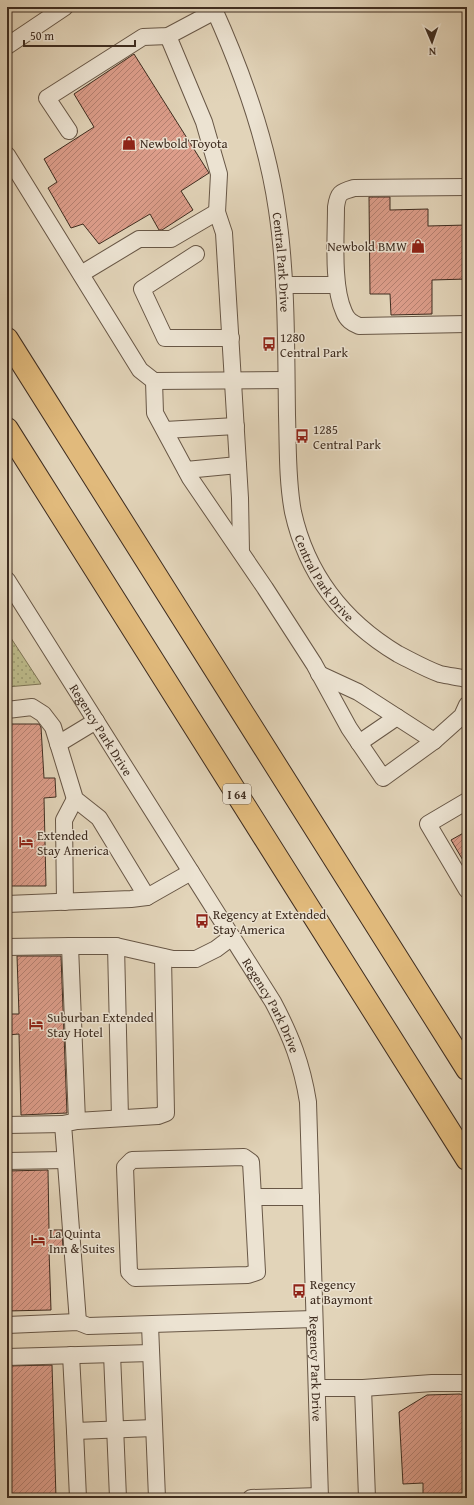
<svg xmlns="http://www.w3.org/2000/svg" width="474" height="1505" viewBox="0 0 474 1505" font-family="'Gentium Book Plus',serif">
<defs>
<pattern id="park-dots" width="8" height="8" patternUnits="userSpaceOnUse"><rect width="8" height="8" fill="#bcba8a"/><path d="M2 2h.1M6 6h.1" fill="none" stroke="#9a9870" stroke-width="1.8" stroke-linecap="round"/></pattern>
<pattern id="building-hatch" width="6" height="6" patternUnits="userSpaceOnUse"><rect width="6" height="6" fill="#dc9d8a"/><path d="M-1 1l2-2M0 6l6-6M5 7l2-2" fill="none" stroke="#b48070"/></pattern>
</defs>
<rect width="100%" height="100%" fill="#e2d4b9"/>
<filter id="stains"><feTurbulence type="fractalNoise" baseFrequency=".005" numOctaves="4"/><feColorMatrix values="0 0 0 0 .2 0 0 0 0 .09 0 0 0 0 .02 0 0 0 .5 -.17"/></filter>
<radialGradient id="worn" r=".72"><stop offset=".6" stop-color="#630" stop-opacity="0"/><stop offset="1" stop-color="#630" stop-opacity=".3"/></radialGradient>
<path fill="url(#park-dots)" stroke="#7e7455" d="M7,632l34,52 -34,3z"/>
<path fill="url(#building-hatch)" stroke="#3f2d20" d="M134,54l75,119 -28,18 12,19 -31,20h-3l-9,-16 -51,30 -16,-20 -12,4 -23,-40 9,-6 -13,-23 50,-32 -20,-33z
M369,197h21v13l38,-1v17l39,-1v54l-35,1v34l-41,1 -1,-21h-20z
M7,724h32l2,3 3,51h11l1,19 -12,1 2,88h-39z
M467,831v36l-16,-27z
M17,956h44l6,157 -46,2 -2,-81 -12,1v-21h12z
M48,1170l1,60h13l1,19 -14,1 2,60 -44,1v-140z
M52,1365l4,133h-45l-4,-132z
M460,1394l7,3v101h-44v-15l-20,1 -4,-72 28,-17z"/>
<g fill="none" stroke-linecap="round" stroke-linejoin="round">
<defs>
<g id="minor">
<path id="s1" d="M213,7c29,64 54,133 64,203 10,67 9,137 10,205 1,32 0,65 6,97 14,63 50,109 105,142 14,7 28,15 42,20 9,2 18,3 27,5"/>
<path d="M168,36l36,86 15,52 -2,38"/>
<path d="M7,46l58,-39"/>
<path d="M69,131l-22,-33 96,-61 25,-1 47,-25"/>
<path d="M7,155l133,215 14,11 132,-1"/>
<path d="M467,187l-113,1c-14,4 -16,5 -18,19 0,30 -4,79 8,105 3,8 8,11 15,14l108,-2"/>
<path d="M196,254l-54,35 23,49h66"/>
<path d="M81,274l58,-35h32l46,-27 7,21 16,265 1,54"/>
<path d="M284,285h53"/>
<path d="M154,381l1,32 35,65 75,110 49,76 35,64 34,50 51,-37 28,-25 5,-11"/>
<path d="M165,430l71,-4"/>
<path d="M186,470l52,-5"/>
<path id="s2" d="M7,580l266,422c18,34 29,62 35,100l12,396"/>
<path d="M319,674l39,18 76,49"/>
<path d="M7,710l25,-3 11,7 10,13 22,72 24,19 48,79"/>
<path d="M359,743l38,-26"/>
<path d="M58,744l38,-23"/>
<path d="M467,801l-39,23 39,66"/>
<path d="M65,902l-1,-82 11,-21"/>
<path d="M7,904l124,-5 16,-2 44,-25"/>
<path d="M116,946l4,172"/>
<path d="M7,947l63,-1"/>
<path d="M77,1121l81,-5 8,-3 -3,-156"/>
<path d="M7,1125l56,-1"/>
<path d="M7,1161l58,-1"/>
<path d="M253,1197l-2,-35 -7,-5 -112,3 -7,7 4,105 6,6 113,-3 9,-3 -4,-75h58"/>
<path d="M78,1322l-15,-198 14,-3 -7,-175h46l57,13h23l20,-10 16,-12"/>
<path d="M7,1325l71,-3 10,4 226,-7"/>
<path d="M150,1325l7,173"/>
<path d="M112,1354l6,144"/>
<path d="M71,1355l4,76 79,-3"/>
<path d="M7,1357l144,-4"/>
<path d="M317,1388h46l4,110"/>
<path d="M363,1388l69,-5h35"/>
<path d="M75,1431l3,67"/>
<path d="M251,1498l69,-2"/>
</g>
<path id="highway" d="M7,339l460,730
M7,429l460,730"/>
</defs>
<use href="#minor" stroke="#685746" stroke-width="18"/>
<use href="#highway" stroke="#3f2d20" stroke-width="24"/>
<use href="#minor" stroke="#ece3d2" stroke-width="16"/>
<use href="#highway" stroke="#e1ba7c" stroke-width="22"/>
</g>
<defs>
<symbol id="shop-bare" viewBox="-9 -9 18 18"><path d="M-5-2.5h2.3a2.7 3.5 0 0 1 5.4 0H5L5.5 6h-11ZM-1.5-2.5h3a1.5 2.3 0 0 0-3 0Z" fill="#8f2418" stroke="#ece3d2" stroke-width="2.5" paint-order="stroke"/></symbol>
<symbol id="bus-bare" viewBox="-9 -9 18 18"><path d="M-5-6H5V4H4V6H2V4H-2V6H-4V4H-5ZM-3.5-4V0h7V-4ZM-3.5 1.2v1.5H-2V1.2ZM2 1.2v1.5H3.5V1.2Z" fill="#8f2418" stroke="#ece3d2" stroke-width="2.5" paint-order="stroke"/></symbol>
<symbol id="hotel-bare" viewBox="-9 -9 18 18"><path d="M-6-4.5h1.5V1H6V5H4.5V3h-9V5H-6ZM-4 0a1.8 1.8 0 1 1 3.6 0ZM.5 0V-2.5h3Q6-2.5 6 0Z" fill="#8f2418" stroke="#ece3d2" stroke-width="2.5" paint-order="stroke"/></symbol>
</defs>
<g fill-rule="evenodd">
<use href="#shop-bare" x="119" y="133" width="20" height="20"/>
<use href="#shop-bare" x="408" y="236" width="20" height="20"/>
<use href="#bus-bare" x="259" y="334" width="20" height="20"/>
<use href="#bus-bare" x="292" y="426" width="20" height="20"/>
<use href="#hotel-bare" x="16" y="832" width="20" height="20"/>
<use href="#bus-bare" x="192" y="911" width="20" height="20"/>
<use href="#hotel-bare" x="26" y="1014" width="20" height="20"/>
<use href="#hotel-bare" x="28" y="1230" width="20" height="20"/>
<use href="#bus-bare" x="289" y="1281" width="20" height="20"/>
</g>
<g text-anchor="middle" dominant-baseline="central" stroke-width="3" stroke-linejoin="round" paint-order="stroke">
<rect fill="#ece3d2" stroke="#736455" stroke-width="1" x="223" y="784" width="28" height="20" rx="3"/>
<g font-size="12" font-weight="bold" fill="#3f2d20">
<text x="237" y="794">I 64</text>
</g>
<g font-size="13" fill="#3f2d20" stroke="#ece3d2" text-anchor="start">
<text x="140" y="143">Newbold Toyota</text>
<text x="407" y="246" text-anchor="end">Newbold BMW</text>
<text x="280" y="337">1280<tspan x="280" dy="15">Central Park</tspan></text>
<text x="313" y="429">1285<tspan x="313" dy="15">Central Park</tspan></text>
<text x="37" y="835">Extended<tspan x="37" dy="15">Stay America</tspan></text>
<text x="213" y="914">Regency at Extended<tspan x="213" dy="15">Stay America</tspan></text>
<text x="47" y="1017">Suburban Extended<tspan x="47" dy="15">Stay Hotel</tspan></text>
<text x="49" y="1233">La Quinta<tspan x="49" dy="15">Inn &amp; Suites</tspan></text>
<text x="310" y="1284">Regency<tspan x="310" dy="15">at Baymont</tspan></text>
</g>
<g font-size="13" fill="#3f2d20" stroke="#ece3d2">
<text stroke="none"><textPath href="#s1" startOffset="266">Central Park Drive</textPath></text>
<text stroke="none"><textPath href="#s1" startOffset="590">Central Park Drive</textPath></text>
<text stroke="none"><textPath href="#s2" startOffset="177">Regency Park Drive</textPath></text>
<text stroke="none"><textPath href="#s2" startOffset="501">Regency Park Drive</textPath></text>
<text stroke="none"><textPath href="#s2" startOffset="872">Regency Park Drive</textPath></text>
</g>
</g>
<rect width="474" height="1505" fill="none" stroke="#e2d4b9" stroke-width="24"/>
<rect x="8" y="8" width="458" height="1489" fill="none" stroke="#3f2d20" stroke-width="2"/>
<rect x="12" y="12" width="450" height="1481" fill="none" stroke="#3f2d20"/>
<g transform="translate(432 42) rotate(178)" stroke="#ece3d2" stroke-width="3" paint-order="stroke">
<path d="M0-3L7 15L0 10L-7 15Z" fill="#3f2d20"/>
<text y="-6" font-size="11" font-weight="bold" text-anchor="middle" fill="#3f2d20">N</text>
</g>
<path d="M24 40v6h111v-6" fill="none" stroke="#3f2d20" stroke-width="2"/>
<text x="30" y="40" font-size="12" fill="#3f2d20" stroke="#ece3d2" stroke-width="3" paint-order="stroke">50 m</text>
<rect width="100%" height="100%" filter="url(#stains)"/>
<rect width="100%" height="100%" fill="url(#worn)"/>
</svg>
